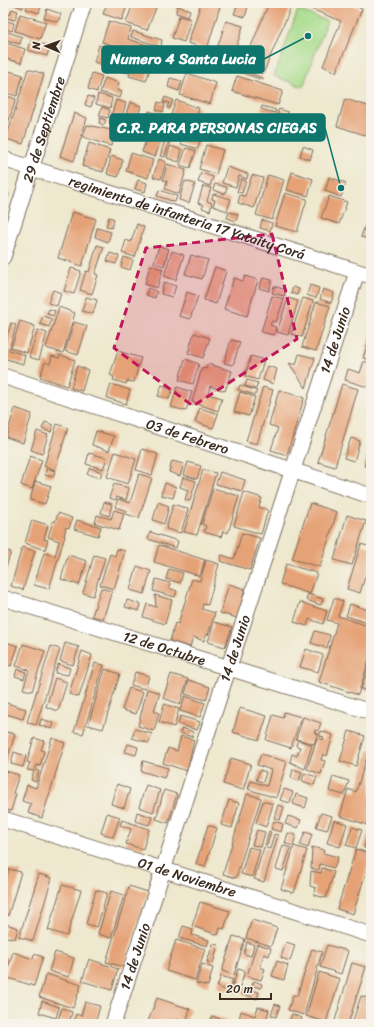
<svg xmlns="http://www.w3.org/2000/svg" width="374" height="1027" viewBox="0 0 374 1027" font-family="Sriracha,sans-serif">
<rect width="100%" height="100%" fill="#f7f3e8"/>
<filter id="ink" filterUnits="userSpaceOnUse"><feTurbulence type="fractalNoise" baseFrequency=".025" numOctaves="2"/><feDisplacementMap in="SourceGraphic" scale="8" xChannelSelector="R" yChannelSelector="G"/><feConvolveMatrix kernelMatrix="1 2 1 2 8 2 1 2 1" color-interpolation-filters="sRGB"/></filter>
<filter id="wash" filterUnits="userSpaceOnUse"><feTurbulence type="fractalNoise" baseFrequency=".012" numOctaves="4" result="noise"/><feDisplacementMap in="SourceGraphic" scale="16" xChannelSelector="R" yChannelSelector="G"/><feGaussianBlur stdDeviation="0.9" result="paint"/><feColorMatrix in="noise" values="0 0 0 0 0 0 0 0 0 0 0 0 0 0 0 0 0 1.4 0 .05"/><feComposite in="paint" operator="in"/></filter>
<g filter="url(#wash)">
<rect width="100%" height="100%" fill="#eee8ce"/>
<path fill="#a7dc8c" stroke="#718355" d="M298,10l29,11 -24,66 -29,-11z"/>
<g id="blocks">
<path fill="#e5a276" d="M9,3h15l-1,5z
M28,3h14l-3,10 -13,-4z
M107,3h21l-6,17 -19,-6z
M133,3h8l15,5 -9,22 -21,-7z
M201,3h20l-14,46 -19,-6z
M238,3h11l-4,14 -11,-3z
M269,3h11l11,4 -28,67 -20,-8z
M296,3h52l14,6 -26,63 -13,-6 18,-45z
M177,6l13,4 -2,7 -12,-4z
M12,9l6,2 -3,9 -9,-2 1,-4 3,1z
M47,9l14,5 -3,8 -14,-4z
M20,14l26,8 -6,17 -25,-8z
M179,16l12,3 -7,23 -12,-4z
M3,20l11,3 -2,8 -9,-3z
M109,21l22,7 -3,11 33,11 -3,9 -56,-17z
M226,21l17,5 -11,34 -17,-5z
M5,31l17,6 -2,7 -17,-5z
M133,31l29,9 -1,7 -30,-10z
M31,41l19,5 -3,10 -19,-6z
M6,43l19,6 -4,14 -18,-5z
M99,45l12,4 -3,10 13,5 3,-11 9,2 -5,18 -34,-11z
M135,55l18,5 -7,21 -17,-5z
M28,69l16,5 -21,70 -17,-5z
M240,70l23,8v2l-24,-8z
M9,71l14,4 -6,21 -14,-4z
M92,73l10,3 -5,16 -9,-3z
M187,73l29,10 -6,21 -30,-9z
M237,76l46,15 -5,14 -46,-14z
M105,78l14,5 -2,7 5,2 -2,6 -20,-6z
M170,78l12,3 -3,10 -11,-4z
M98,94l14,4 -2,10 -14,-4z
M4,95l12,4 -9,27 -4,-2z
M88,96l6,2 -3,9 -6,-2z
M165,97l8,3 -3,8h-3l2,-5 -6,-1z
M345,99l26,8v30l-34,-11z
M116,100l10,3 -7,24 -10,-4z
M176,100l23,8 -4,14 -24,-7z
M130,102l11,4 -6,20 -12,-3z
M158,102l7,2 -2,8 -7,-2z
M262,106l14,4 -1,3 -14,-4z
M102,107l8,3 -2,8 -9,-2z
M279,109l9,3 -3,9 -9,-3z
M149,111l11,3 -2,7 -11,-3z
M74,113l13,5 -13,43 -14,-5z
M100,118l6,2 -2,5 -5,-2z
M87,125l29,6 -5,15 -28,-9z
M148,135l13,4 -6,18 -13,-5z
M184,135l16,5 -2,9 -17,-5z
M165,140l4,2 -4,15 -5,-1z
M89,143l21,7 -7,22 -21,-6z
M206,145l17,5 -7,24 -17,-5z
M170,146l12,4 -3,12 -12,-4z
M303,146l10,4 -3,10 -10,-4z
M186,148l10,3 -6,17 -10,-3z
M131,153l22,7 -5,18 -22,-7z
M111,156l12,4 -5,17 -11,-3z
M159,159l7,3 -5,17 -8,-2z
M167,164l19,6 -7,24 -14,-5 2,-8 -4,-1z
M227,167l21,7 -1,5 -8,-3 -3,11 -14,-4z
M292,172l21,7 -5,17 -21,-6z
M201,173l12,4 -3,9 -12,-4z
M252,175l11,3 -9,30 -16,-5 2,-8 5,1z
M268,175l16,5 -12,40 -16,-5z
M329,177l17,6 -5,14 -16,-6z
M241,179l5,2 -4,12 -5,-1z
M138,180l9,3 -2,9 -10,-3z
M185,181l10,3 -6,19 -10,-3z
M215,184l12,3 -2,7 -12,-4z
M203,186l8,2 -4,13 5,2 -2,8 -8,-3 2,-3 -6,-2z
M159,190l18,6 -2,6 -18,-6z
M3,192l6,2 -6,18z
M285,193l22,6 -10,33 -22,-6z
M213,194l18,5 -4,12 -14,-5 2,-6 -3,-1z
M329,196l18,6 -8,22 -18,-6z
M72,212l24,7 -14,47 -24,-8z
M229,212l9,2 -2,7 -9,-3z
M109,217l5,2 -2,9 -6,-2z
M367,219l4,1v12l-3,7 -7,-2z
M262,220l10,3 -2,8 -10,-3z
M137,224l7,3 -9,30 -13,-4 4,-13 5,2z
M97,228l14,4 -3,10 -13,-5z
M97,245l7,2 -9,27 3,1 -6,19 -12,-4 6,-19 3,1z
M159,246l10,3 -5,17 -10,-3z
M172,251l12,4 -8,25 -12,-4z
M110,253l9,3 -3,8 -9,-3z
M191,255l17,5 -6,19 -17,-5z
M124,257l9,3 -3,10 -9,-3z
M150,265l13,4 -6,19 -12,-4z
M215,267l11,4 -10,33 -12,-4z
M71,268l10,3 -7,23 -10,-3z
M245,276l13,4 -11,36 -23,-7 10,-31 9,3z
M263,278l9,2 -3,11 -10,-3z
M164,282l12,4 -4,11 -11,-3z
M310,285l9,3 -3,10 -9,-3z
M274,286l12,4 -2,6 -12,-3z
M293,287l6,2 -2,6 -6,-2z
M148,288l9,4 -2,6 -9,-3z
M323,289l11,4 -3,10 -11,-4z
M53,290l8,3 -4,13 -9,-3z
M187,292l11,4 -8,23 -11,-3z
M272,296l12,3 -8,23 -4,-1 -2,4 6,2 -2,8 -13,-3z
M86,297l11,3 -4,14 -11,-3z
M288,298l10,3 -10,34 -11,-3z
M303,298l10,3 -11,36 -11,-3z
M316,302l14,4 -14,45 -14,-4z
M59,307l16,6 -12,40 -17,-5z
M49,309l6,2 -2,5 -6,-2z
M43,316l9,3 -3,8 -9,-3z
M20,321l15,5 -8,27 -16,-5z
M74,322l13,4 -9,29 -13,-4z
M11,323l5,2 -7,25 16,5 -2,9 -20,-6v-10z
M38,330l9,3 -8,27 -10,-3z
M194,333l16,5 -7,20 -15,-5z
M371,333v27l-8,-2z
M231,340l9,2 -7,23 -9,-2z
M118,351l23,7 -7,24 -7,-1 -1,3 -13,-4 1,-3 -4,-2z
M299,354l16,4 -9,30 -17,-25 7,2z
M60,355l15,5 -8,26 -27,-9 5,-15 5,2 2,-8 7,2z
M251,356l13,4 -6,20 -13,-4z
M185,359l14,5 -6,20 -14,-4z
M364,361l7,3v24l-26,-8 3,-11 12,4z
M208,364l24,7 -7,20 -15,-5 -2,8 14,4 -4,13 -26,-9 10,-34 4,1z
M77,366l11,4 -6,21 -11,-3z
M268,366l9,3 -4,15 -10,-4z
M247,380l11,3 -2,6 -11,-3z
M111,384l19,6 -4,14 -19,-6z
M342,384l16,5 -23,78 -17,-5z
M162,385l11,4 -4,10 -11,-3z
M240,385l17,6 -2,4 -17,-5z
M177,387l15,5 -6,19 -15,-4z
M263,387l10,3 -16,54 -11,-3z
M279,390l25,8 -17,57 -16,-5 7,-22 -9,-3z
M240,392l15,5 -6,19 -15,-4z
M15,408l17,6 -9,29 -17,-6z
M200,408l18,6 -5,14 -18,-6z
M3,412l5,2 -3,9 -2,-1z
M45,422l8,3 -2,7 -9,-3z
M57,424l11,4 -13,42 -11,-4z
M37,431l11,4 -6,19 -11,-4z
M96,431l18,5 -5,15 -17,-6z
M351,438l9,3 -6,20 -10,-3z
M371,444v25l-7,-3z
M142,449l16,5 -6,21 -16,-5z
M115,452l21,7 -8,25 -21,-7z
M89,453l18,5 -4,11 -17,-5z
M30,456l12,4 -10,29 -11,-4z
M172,461l12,3 -4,12 -11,-4z
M188,462l13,4 -4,13 -13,-4z
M47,468l8,3 -2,6 -8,-2z
M90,468l12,4 -2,6 -13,-4z
M203,470l13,3 -19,62 -13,-3z
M220,472l25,8 -3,11 -26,-7z
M139,474l13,4 -13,40 -13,-4 1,-3 -12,-4 3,-8 12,4z
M183,477l13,4 -6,20 -5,-1 3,-10 -8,-3z
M35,481l16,5 -6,18 -15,-4z
M165,483l11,4 -3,11 -12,-3z
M114,484l15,4 -3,12 -9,-3 -1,3 -7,-2z
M213,488l26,8 -11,37 -5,-2 -2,6 -17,-5 2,-6 -4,-2z
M244,492l18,6 -3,9 9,3 -7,24 -27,-8z
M104,502l8,2 -3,12 -8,-3z
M158,502l11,4 -5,18 -11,-4z
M310,503l27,9 -17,55 -28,-8z
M173,504l15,5 -7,24 -15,-4z
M114,510l10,3 -5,17 -24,-7 2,-8 14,4z
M58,513l14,5 -3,10 -3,-1 -2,9h1l-16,53 -15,-4 10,-32 11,3 4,-15 -11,-4 5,-16 2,1z
M347,515l19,6 -14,44 -18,-5z
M32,520l16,5 -4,14 4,1 -3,10 -20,-7z
M77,520l24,7 -3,9 -24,-7z
M150,532l28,9 -2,7 -28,-9z
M242,533l18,5 -10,32 -30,-9 2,-6 12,4z
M361,544l10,3v11l-11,35 -13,-4z
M159,545l46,15 -5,16 -46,-14z
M22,547l13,4 -12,39 -12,-4z
M117,549l8,2 -11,38 -14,-4 10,-31 5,2z
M3,550l8,2 -8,24z
M68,555l19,6 -8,24 -18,-6z
M94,555l11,3 -12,38 -10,-3z
M206,560l13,4 -11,41 -5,-1 -1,5 13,4 -7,22 -2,-1 -2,7 -11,-4 -3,10 -20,-6 5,-18 3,1 14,-45 8,2z
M286,564l31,9 -7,21 -30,-10z
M137,566l14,5 -7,23 -14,-4z
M169,569l14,4 -3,10 -14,-4z
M156,579l14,4 -1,5 8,3 -2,6 -22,-6z
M229,584l16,5 -8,29 -17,-5z
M101,588l11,3 -9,28 -11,-3z
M308,594l15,5 -2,6 -15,-5z
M155,595l17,5 -7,24 -22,-7 4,-13 9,3z
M334,598l9,3 -5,15 33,11v26l-13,42 -39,-13 18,-59 -10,-3z
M127,600l14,4 -2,7 -14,-4z
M300,602l27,9 -4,13 -14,-5 -2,7 -13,-4z
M350,604l21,7v13l-25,-8z
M214,622l18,5 -7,20 -17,-5z
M315,631l15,4 -3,13 -16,-5z
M3,641l15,5 -7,20 -8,-2z
M65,643l14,4 -6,18 -13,-4z
M23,644l22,7 -13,40 -9,-2 6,-19 -13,-4z
M51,646l9,3 -24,76 -9,-3z
M306,649l17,6 -5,17 -18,-5z
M82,651l10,4 -13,42 -10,-3z
M371,659v21h-2l-1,3 3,1v8l-10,-3z
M95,663l9,2 -21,69 -9,-2z
M58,664l12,4 -2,7 -13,-2z
M17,669l9,3 -2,7 -9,-3z
M105,669l15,5 -17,55 -15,-4z
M135,672l14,4 -4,13 -14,-4z
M171,674l17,5 -8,25 -17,-6z
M55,678l12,4 -9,29 -12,-4z
M189,680l21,7 -4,13 -21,-6z
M129,688l14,4 -7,22 -14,-4z
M147,689l13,4 -6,18 5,2 -5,18 -16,-5z
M185,696l20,7 -5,14 -20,-6z
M3,702l23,7 -3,10 -20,-6z
M164,704l15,5 -5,18 -15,-5z
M240,708l27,8 -8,24 -26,-8z
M284,712l17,5 -10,31 -25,-8 7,-25 10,3z
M180,716l20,6 -3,8 -19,-6z
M303,717l18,6 -3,8 -3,-1 -1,2 4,2 -4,10 -18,-5z
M41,719l13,4 -2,6 -13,-4z
M182,728l11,4 -1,5 -12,-4z
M135,729l17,5 -3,9 -17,-5z
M321,731l12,4 -6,21 -4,-2 -2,6 4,1 -4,13 -14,-5 10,-31 6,2 1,-3 -5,-1z
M349,731l16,5 -9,30 -16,-5z
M7,732l8,2 -12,39v-29z
M181,736l13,4 -7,31 -24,-8 5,-15 9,3z
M34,738l10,3 -3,9 3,1 -4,15 -3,-1 -2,5 4,1 -3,11 -5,-2 3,-9 -7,-1 3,-7 -3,-1z
M52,738l13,5 -23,75 -14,-5 3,-9 -9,-3 5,-16 9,3z
M298,740l14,5 -7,24 -15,-7 2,-8 5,2 3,-9 -4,-1z
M128,744l10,3 -2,8 -11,-3z
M369,750l2,1v75l-31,-10 8,-27 8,3z
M14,752l12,4 -3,11 -12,-3z
M261,754l26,8 -11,36 -28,-9 3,-8 16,5 4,-16 -14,-5z
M231,758l20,6 -8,26 -20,-6z
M143,761l25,7 -4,10 -23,-7z
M293,769l9,3 -3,9 -8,-3z
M260,770l6,2 -3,10 -7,-2z
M6,771l13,4 -6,18 3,1 -5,17 -8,-2v-26z
M304,773l13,4 -3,8 -12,-4z
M333,776l16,5 -5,14 -15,-4z
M117,784l13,5 -6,19 -13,-4z
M146,785l14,5 -7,22 -14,-5z
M284,789l9,3 -3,11 -10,-3z
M164,790l13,4 -9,29 -12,-4z
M247,794l14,4 -25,80 -13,-4z
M296,794l12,4 -3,10 -12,-4z
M229,800l10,3 -7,25 -11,-3z
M263,801l10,3 -7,23 -10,-4z
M278,805l6,2 -4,13 -6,-2z
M137,812l15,5 -3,8 -14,-4z
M107,813l13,4 -7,20 -12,-4z
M321,813l11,3 -5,14 -11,-3z
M288,816l13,4 -3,8 -13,-4z
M122,820l27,9 -6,20 -17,-5 5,-15 -11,-4z
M334,820l13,4 -7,23 -13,-4z
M274,821l9,3 -2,8 -10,-3z
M208,825l9,3 -12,39 -9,-3z
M352,827l10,3 -6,18 -10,-3z
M257,830l8,2 -4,15 -9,-2z
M269,831l2,1 -4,13h-2z
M305,832l7,2 -4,14 -8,-3z
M369,832l2,1v17l-7,-2z
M288,833l8,2 -3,11 -8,-3z
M274,834l4,1 -14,47 -10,-3 10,-32 6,2z
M283,845l8,3 -8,23 -7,-2z
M294,846l13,4 -13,43 -13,-4z
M249,847l11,3 -8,27 -11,-3z
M312,847l12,3 -1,3 15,4 -4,11 -14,-4 -1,6 -8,-2z
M356,849l15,5v2l-18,58 -16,-5z
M322,868l12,4 -8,26 -12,-3 2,-7 -6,-2 1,-15 10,2z
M9,869l12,3 -13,44 -5,-2v-27z
M39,874l13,4 -19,63 -14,-4z
M62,885l19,5 -14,46 -19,-6z
M129,886l19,6 -24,75 -18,-5z
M96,890l11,3 -10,34 -11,-3z
M111,891l13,4 -13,43 -13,-4z
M200,902l30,9 -6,18 -4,-1 -2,7 -26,-9z
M252,920l25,8 -6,18 -25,-8z
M6,924l12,4 -3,11 -12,-3z
M183,926l10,3 -1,6 17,5 -2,6 -28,-8z
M233,936l12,3 -11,36 -12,-4z
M176,940l29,9 -10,31 -29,-9z
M247,942l7,3 -3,11 -7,-2z
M286,942l9,3 -5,16 -9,-3z
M213,944l5,1 -5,19 -6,-2z
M257,944l14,4 -2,8 -5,-2 -4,13 5,2 -4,11 -14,-4z
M327,945l21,6 -7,23 -21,-7z
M312,949l10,3 -18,63 -16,-5 5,-15 4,1z
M13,952l20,7 1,-5 9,3 -9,29 -29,-9z
M55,952l19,6 -5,19 -20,-6z
M3,957l5,1 -5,15z
M89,959l29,10 -6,21 -30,-9z
M277,961l11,4 -4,15 -12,-4z
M352,963l14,4 -18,57h-14z
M202,964l11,4 -5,18 -12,-3z
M238,969l7,2 -7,22 -7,-2z
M319,972l21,7 -14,43 -20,-6z
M46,974l35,11 -8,23 -34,-11z
M221,976l12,4 -4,11 -12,-4z
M254,981l8,3 -1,4 -9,-2z
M244,988l15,4 -2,7 -15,-5z
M370,988l1,36h-19l9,-28 6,1z
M157,998l33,11 -4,13 -10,-3 -1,5h-28z
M42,1001l17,6 -3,11 -17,-5z
M85,1002l15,4 -5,18 -12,-2 -1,2h-9l3,-10 5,2z
M275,1004l5,2 -4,11 -5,-2z
M258,1007l11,3 -4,14 -27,-1 3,-12 14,5z
M62,1008l10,4 -3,11 -11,-3z
M292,1014l10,4 -2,6h-7l-4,-2z
M212,1016l15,5 -1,3h-17z"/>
</g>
</g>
<g filter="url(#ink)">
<use href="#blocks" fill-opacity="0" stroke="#7a6c5c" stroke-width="1"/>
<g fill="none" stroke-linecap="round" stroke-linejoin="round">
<defs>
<g id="minor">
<path id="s1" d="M3,159l368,117"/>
<path id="s2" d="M3,257l81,-254"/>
<path id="s3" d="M3,376l368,120"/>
<path id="s4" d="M3,598l368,114"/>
<path id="s5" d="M3,819l368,116"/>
<path id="s6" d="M113,1024l244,-752"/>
</g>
</defs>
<use href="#minor" stroke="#7a6c5c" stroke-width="17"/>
<use href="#minor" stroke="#fff" stroke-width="15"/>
</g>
</g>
<path fill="#c2185b" fill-opacity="0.2" stroke="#c2185b" stroke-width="3" stroke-dasharray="8 5" stroke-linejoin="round" d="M272,234l25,105 -104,67 -79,-58 32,-100z"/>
<g text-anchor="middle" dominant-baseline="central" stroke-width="3.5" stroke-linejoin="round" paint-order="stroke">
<g font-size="14" fill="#3b2a1e" stroke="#f7f3e8">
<text stroke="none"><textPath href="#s2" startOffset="134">29 de Septiembre</textPath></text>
<text stroke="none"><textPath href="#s1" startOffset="193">regimiento de infanteria 17 Yataity Corá</textPath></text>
<text stroke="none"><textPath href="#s6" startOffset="719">14 de Junio</textPath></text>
<text stroke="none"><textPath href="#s3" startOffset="194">03 de Febrero</textPath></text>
<text stroke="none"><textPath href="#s6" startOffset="395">14 de Junio</textPath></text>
<text stroke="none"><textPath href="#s4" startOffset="169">12 de Octubre</textPath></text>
<text stroke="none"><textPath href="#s5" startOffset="193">01 de Noviembre</textPath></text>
<text stroke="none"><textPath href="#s6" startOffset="71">14 de Junio</textPath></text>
</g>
</g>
<path fill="none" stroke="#0f766e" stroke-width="1.5" d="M308 36L264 59M341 188L325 128"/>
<g fill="#0f766e" stroke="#f7f3e8" stroke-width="1.5">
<circle cx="308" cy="36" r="4"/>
<circle cx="341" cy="188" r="4"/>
</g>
<g fill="#0f766e" stroke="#0f766e" stroke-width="1.5">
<rect x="102" y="46" width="162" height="27" rx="4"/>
<rect x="110" y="114" width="215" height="27" rx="4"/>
</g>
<g font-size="15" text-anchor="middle" font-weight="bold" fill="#fff">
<text x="183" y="64">Numero 4 Santa Lucia</text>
<text x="217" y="133">C.R. PARA PERSONAS CIEGAS</text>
</g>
<rect width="374" height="1027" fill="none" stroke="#f7f3e8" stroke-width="16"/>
<g transform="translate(46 46) rotate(272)" stroke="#f7f3e8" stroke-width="3" paint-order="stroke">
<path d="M0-3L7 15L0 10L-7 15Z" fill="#3b2a1e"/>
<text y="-6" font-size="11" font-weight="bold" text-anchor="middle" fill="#3b2a1e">N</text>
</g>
<path d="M220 993v6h51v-6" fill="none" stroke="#3b2a1e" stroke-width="2"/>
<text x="226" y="993" font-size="12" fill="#3b2a1e" stroke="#f7f3e8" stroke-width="3" paint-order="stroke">20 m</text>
</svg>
